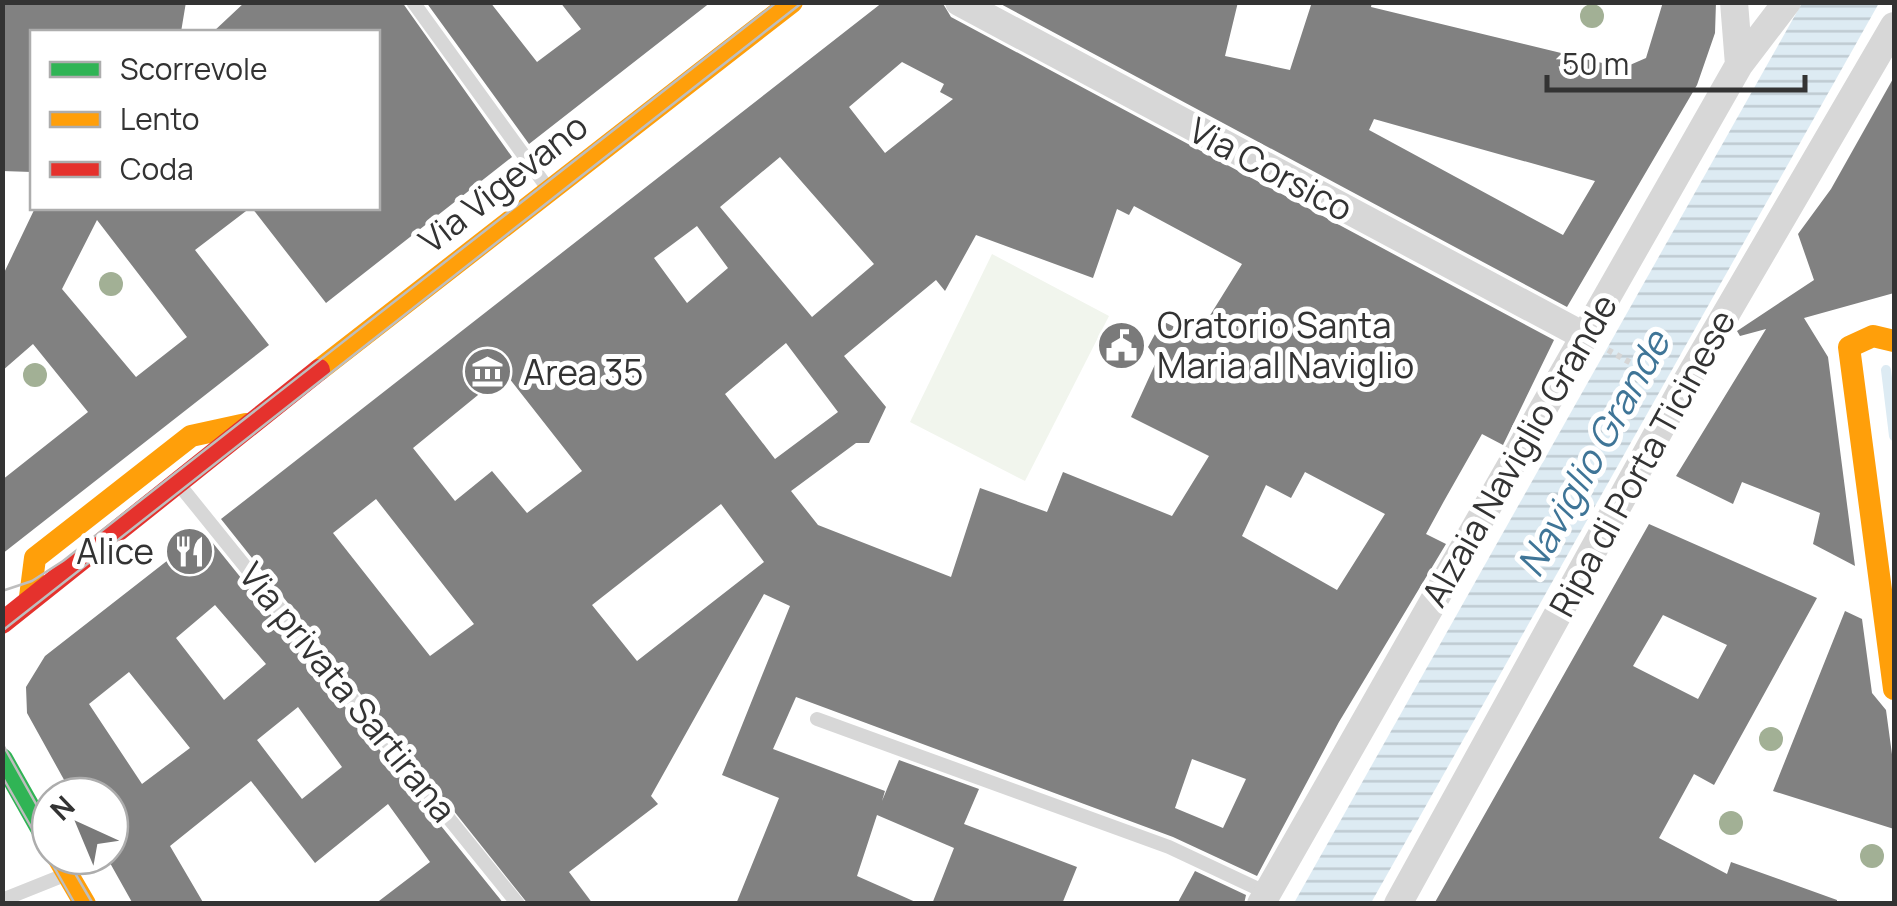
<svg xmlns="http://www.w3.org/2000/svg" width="1897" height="906" viewBox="0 0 1897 906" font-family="Manrope,sans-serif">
<defs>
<pattern id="water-rules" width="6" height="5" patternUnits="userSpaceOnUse" patternTransform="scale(2.5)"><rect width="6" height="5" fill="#ddebf3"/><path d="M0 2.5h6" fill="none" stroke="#becad1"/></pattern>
</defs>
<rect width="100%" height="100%" fill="#fff"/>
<path fill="#f1f5ed" d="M992,254l117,62 -84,165 -115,-59z"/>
<path fill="url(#water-rules)" d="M1802,3h77l-508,900h-77z"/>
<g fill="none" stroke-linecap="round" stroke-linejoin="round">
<path stroke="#ddebf3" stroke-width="10" d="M1886,370l8,66"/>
</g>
<path fill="#818181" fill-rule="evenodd" d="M2,2h184l-5,30h-149v140l-30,-1z
M245,2h157l110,155 -186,146 -74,-95h126v-176h-165z
M426,2h64l47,60 44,-33 -21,-27h151l-182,142z
M883,2h59l9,15 603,323 -51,105 -21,-11 -38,67 -18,33 20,10 -107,178 -82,154 -84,-39 -377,-140 -23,52 112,42 -3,10 17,-41 80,29 -15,35 113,43 -15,37h-130l22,-56 -77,-33 -20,61 63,28h-184l43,-106 -57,-23 68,-169 -26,-12 -113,202 7,8 -89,68 24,32h-65l-307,-385zM902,62l42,22 -4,8 13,7 -68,54 -36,-46zM780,157l94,107 -62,53 -92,-110zM1134,206l108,58 -38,61 -27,3 -15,-7 -14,26 9,13 -26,57 78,39 -37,60 -109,-44 -16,40 -67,-24 -29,89 -133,-52 -27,-34 65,-48h13l17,-36 -42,-51 92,-76 9,11 31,-56 117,43 24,-69 12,6zM697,226l31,42 -41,35 -33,-45zM786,343l52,69 -63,47 -50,-65zM505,373l77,98 -55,42 -35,-42 -37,30 -42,-53zM1305,472l80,42 -48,76 -95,-54 24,-51 25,13zM376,499l98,125 -44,32 -97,-123zM721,504l43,58 -127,99 -45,-56zM1192,759l54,20 -23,49 -48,-20z
M997,2h241l-13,54 65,14 22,-68h60l-1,5 252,61 23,-10 17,-56h53l-1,31 -18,52 -130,222zM1374,119l221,62 -32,54 -194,-105z
M1894,77v216l-90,25 24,39 27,209 -42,-22 7,-31 -78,-31 -9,22 -57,-28 90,-147 -26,7 -3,-5 77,-51 -16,-46 33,-45z
M35,208h215l-55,42 74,95 -267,209v-74l86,-68 -55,-68 -31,27v-94zM97,220l90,117 -51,40 -74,-88z
M1649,524l168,74 -103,187 -20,-11 -35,64 68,36 4,-12 106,38v4h-403zM1663,615l64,30 -29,54 -65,-33z
M204,532l300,372h-129l55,-42 -42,-58 -73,59 -64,-82 -81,65 34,58h-71l-23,-41v-67h-37l-46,-83 -1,-26 19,-31zM215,605l51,59 -42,36 -48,-62zM129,672l61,76 -48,36 -53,-80zM298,707l44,60 -40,32 -45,-59z
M1845,611l17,8 10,74 14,17 8,59v60l-121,-38z
M1195,871l51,24 -2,9h-67z"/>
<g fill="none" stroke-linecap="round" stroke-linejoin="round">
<path stroke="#d6d6d6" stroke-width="6" stroke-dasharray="5 5" stroke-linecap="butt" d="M1608,350l50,28"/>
<path stroke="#d7d7d7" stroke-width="14" d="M413,2l136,188
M177,482l341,422
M817,719l352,128 98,46
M2,900l65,-26"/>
<path stroke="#d7d7d7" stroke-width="28" d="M959,2l625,334
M1734,2l5,63
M1261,904l478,-839 48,-63
M1398,904l283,-513 213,-365"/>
<path stroke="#30b455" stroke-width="22" d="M2,759l48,85"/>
<path stroke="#ff9f0a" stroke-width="22" d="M1894,341l-21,-5 -24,11 45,342
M319,370l473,-368
M30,597l5,-39 156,-122 55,-12
M57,856l28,48"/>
<path stroke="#e5322d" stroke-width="22" d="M2,623l317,-253"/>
<path stroke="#bebebe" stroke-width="2.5" d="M2,591l30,-10 31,-20 714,-559
M2,631l801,-629
M2,743l48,86
M2,776l73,128
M65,856l28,48"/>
</g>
<g fill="#a2b095">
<circle cx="1592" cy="16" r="12"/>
<circle cx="111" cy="284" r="12"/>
<circle cx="35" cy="375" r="12"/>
<circle cx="1771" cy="739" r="12"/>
<circle cx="1731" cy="823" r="12"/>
<circle cx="1872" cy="856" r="12"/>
</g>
<defs>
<symbol id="civic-disc" viewBox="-11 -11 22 22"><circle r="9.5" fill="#7a7a7a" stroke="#fff"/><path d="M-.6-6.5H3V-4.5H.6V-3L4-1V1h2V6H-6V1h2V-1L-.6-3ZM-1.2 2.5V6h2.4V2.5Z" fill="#fff"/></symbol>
<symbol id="museum-disc" viewBox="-11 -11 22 22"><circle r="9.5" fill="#7a7a7a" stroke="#fff"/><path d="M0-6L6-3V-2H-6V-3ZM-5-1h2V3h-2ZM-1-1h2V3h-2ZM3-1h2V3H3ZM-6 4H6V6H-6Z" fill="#fff"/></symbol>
<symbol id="restaurant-disc" viewBox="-11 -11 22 22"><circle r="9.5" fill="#7a7a7a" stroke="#fff"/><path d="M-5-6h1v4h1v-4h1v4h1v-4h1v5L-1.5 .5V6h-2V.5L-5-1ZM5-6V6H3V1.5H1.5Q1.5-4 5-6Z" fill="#fff"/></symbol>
</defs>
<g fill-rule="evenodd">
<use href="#civic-disc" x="1094" y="318" width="55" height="55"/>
<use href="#museum-disc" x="460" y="344" width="55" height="55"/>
<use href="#restaurant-disc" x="162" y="524" width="55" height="55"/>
</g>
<g text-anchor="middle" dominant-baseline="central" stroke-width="10" stroke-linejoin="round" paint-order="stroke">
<g font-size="35" fill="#333" stroke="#fff">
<text transform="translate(1271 169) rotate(28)">Via Corsico</text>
<text transform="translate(503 183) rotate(-38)">Via Vigevano</text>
<text transform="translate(1519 450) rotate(-60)">Alzaia Naviglio Grande</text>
<text transform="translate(1642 463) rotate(-61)">Ripa di Porta Ticinese</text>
<text transform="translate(348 692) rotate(51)">Via privata Sartirana</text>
</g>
<g font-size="35" fill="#333" stroke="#fff" text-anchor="start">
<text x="1157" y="325">Oratorio Santa<tspan x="1157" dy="40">Maria al Naviglio</tspan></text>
<text x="523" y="372">Area 35</text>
<text x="154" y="551" text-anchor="end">Alice</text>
</g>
<g font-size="38" font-style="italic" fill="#3f7597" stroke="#fff">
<text transform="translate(1592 453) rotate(-61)">Naviglio Grande</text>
</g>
</g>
<rect width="1897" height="906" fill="none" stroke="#333333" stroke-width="10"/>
<rect x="30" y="30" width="350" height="180" fill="#ffffff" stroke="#adadad" stroke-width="2.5"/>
<rect x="50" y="62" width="50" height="15" fill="#30b455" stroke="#adadad" stroke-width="2.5"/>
<text x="120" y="80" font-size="30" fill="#333333">Scorrevole</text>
<rect x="50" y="112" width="50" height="15" fill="#ff9f0a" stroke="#adadad" stroke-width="2.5"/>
<text x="120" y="130" font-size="30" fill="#333333">Lento</text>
<rect x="50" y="162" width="50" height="15" fill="#e5322d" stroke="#adadad" stroke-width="2.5"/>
<text x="120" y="180" font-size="30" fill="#333333">Coda</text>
<g transform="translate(80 826) rotate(316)"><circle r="48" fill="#ffffff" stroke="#adadad" stroke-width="2.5"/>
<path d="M0-8L18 38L0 25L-18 38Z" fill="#7a7a7a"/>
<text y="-15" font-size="28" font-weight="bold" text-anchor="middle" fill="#333333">N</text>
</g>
<path d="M1547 75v15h258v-15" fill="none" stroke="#333333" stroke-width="5"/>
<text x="1562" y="75" font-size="30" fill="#333333" stroke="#ffffff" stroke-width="8" paint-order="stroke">50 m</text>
</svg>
